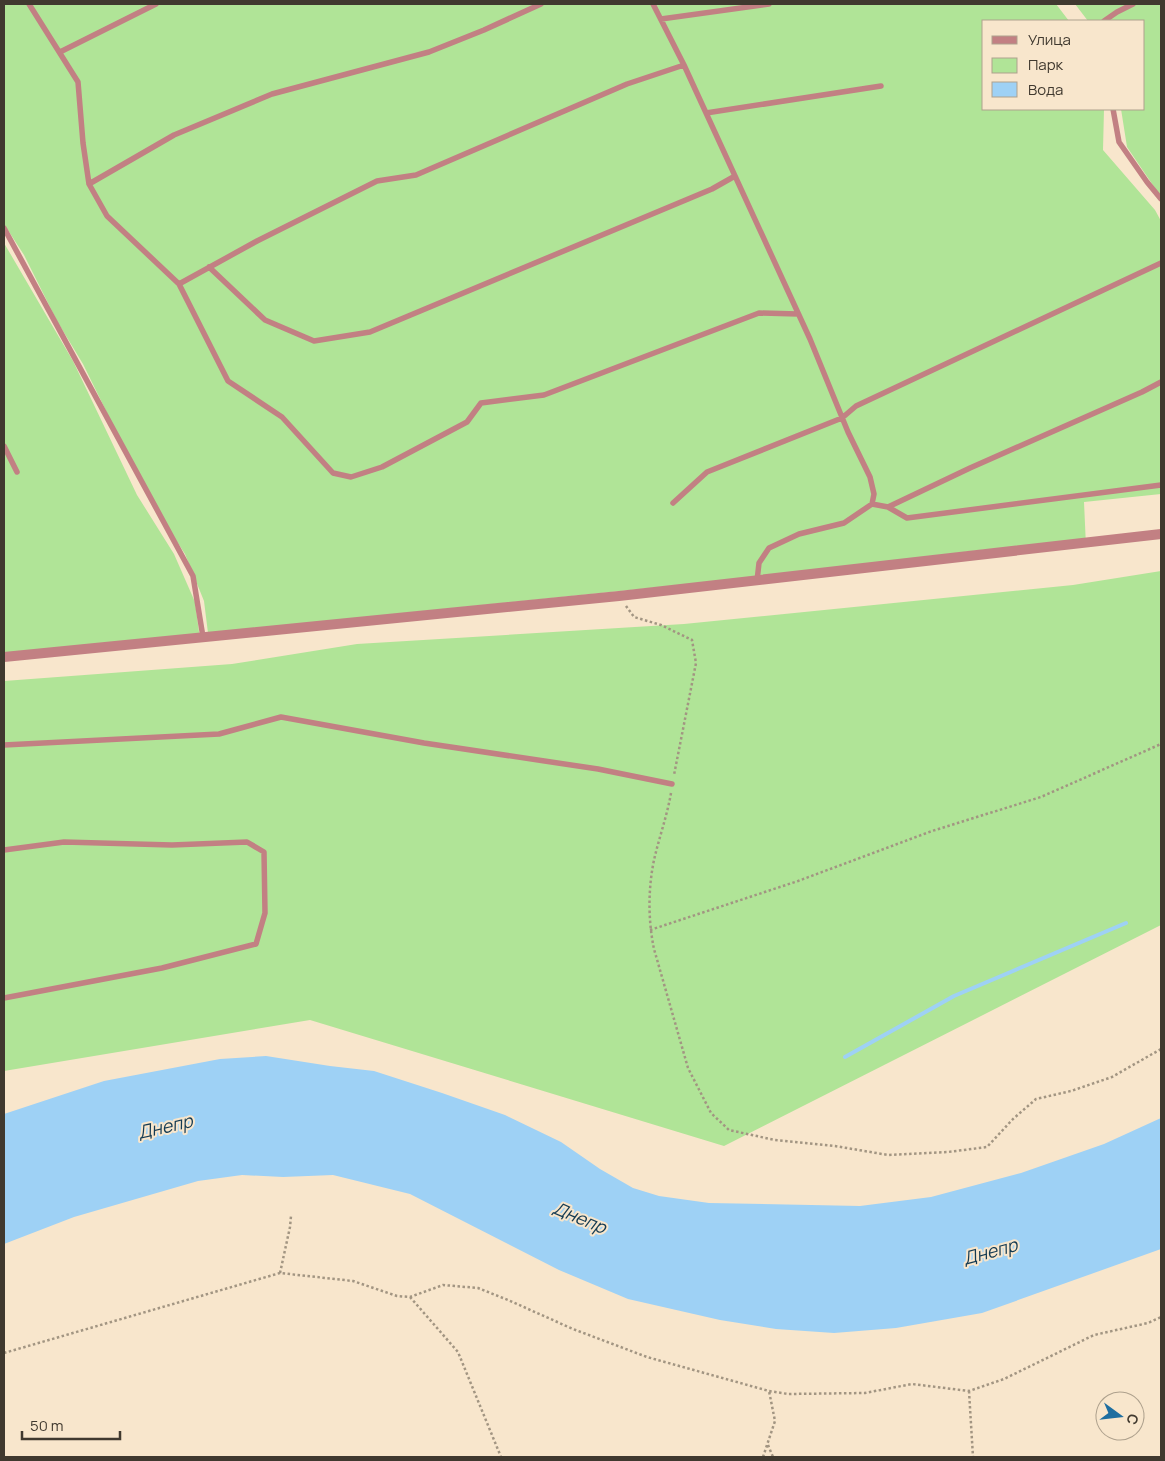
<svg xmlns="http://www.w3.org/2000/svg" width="1165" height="1461" viewBox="0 0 1165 1461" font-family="Manrope,sans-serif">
<rect width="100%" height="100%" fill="#f8e6cc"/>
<path fill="#b0e497" d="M4,4h1052l13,17h-85v88h120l-1,41 52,60 6,11v273l-77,8 2,44 -97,3 -241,29 -540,55 -4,-32 -19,-47 -35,-54 -67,-136 -26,-43 -33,-66 -20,-31z
M1075,4h86v193l-34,-50 -6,-38h23v-88h-56z
M4,243l69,118 64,134 37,59 21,48 5,37 -196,22z
M1161,571v354l-437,221 -414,-126 -306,51v-390l228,-17 125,-20 327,-20 389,-39z"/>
<path fill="#9ed1f5" d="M266,1056l64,10 44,5 68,22 63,22 56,27 39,27 33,19 26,8 50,7 151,3 71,-9 90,-24 83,-29 57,-26v131l-179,64 -86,15 -62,5 -58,-4 -56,-9 -92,-21 -69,-29 -149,-76 -77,-19 -50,2 -41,-2 -44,6 -124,36 -70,27v-130l100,-33 116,-22z"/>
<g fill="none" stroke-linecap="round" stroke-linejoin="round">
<path stroke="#9ed1f5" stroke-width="4" d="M845,1057l109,-61 172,-73"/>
<path stroke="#a29582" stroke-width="2.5" stroke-dasharray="2.5 2.5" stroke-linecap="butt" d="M626,606l8,11 27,8 31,15 4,23 -22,112
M671,793c-4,23 -12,45 -17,67 -6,29 -6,60 0,89l34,119 23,45 18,17 46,10 60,6 53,9 60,-3 39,-5 26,-28 23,-20 35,-8 41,-14 49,-28
M650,930l148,-49 134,-50 109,-34 120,-53
M280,1273l10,-46 1,-11
M410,1297l48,55 43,105
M4,1353l276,-80 73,8 44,15 13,1 33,-12 35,3 30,12 65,29 74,28 122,34 19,3 77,-1 47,-9 57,7 35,-12 90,-44 54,-12 13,-6
M969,1391l4,66
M768,1445l5,12
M763,1457l12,-36 -6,-30"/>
<path stroke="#c28083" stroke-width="5.5" d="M29,4l49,78 5,61 6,41 18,32 72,68 49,97 54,36 51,56 18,4 31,-10 85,-45 14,-19 63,-8 215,-82 39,1
M653,4l31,61 126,274 38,93 22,45 4,17 -2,10 -28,19 -45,11 -30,14 -10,15 -2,18
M661,19l108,-15
M1104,21l13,-9 16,-8
M60,52l96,-48
M1113,109l6,33 28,40 14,17
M706,113l175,-27
M89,184l85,-49 98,-41 157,-42 55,-22 57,-26
M4,228l189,348 10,61
M209,267l56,53 49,21 56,-9 342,-143 23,-13
M179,284l78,-43 120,-60 39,-6 211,-91 57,-19
M4,446l13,26
M673,503l34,-31 135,-54 14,-12 305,-143
M872,504l16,3 19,11 254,-33
M888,507l82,-39 172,-76 19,-10
M4,745l215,-11 62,-17 143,26 174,26 74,15
M4,850l60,-8 108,3 75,-3 17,10 1,61 -9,31 -94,24 -158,30"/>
<path stroke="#c28083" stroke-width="10" d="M4,657l615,-61 542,-62"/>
</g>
<g text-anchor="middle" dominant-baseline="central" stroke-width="4" stroke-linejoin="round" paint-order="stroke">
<g font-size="18" font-style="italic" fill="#133a52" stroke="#f8e6cc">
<text transform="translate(165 1126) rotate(-13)">Днепр</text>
<text transform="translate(580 1217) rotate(23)">Днепр</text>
<text transform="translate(990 1251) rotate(-15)">Днепр</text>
</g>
</g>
<rect width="1165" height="1461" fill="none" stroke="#40392f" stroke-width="10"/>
<rect x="982" y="20" width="162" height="90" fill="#f8e6cc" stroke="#aea18d"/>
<rect x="992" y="36" width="25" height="8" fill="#c28083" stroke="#aea18d"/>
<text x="1028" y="45" font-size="15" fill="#40392f">Улица</text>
<rect x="992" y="58" width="25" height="15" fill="#b0e497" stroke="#aea18d"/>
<text x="1028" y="70" font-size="15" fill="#40392f">Парк</text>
<rect x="992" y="82" width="25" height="15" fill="#9ed1f5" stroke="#aea18d"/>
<text x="1028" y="95" font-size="15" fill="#40392f">Вода</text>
<g transform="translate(1120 1416) rotate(105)"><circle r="24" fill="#f8e6cc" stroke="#aea18d"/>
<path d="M0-4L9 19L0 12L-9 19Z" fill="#1e6ea0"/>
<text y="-8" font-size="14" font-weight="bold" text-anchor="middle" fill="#40392f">С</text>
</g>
<path d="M22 1431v8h98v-8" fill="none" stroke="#40392f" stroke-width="2.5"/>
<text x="30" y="1431" font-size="15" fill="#40392f" stroke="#f8e6cc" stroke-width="4" paint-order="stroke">50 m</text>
</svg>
